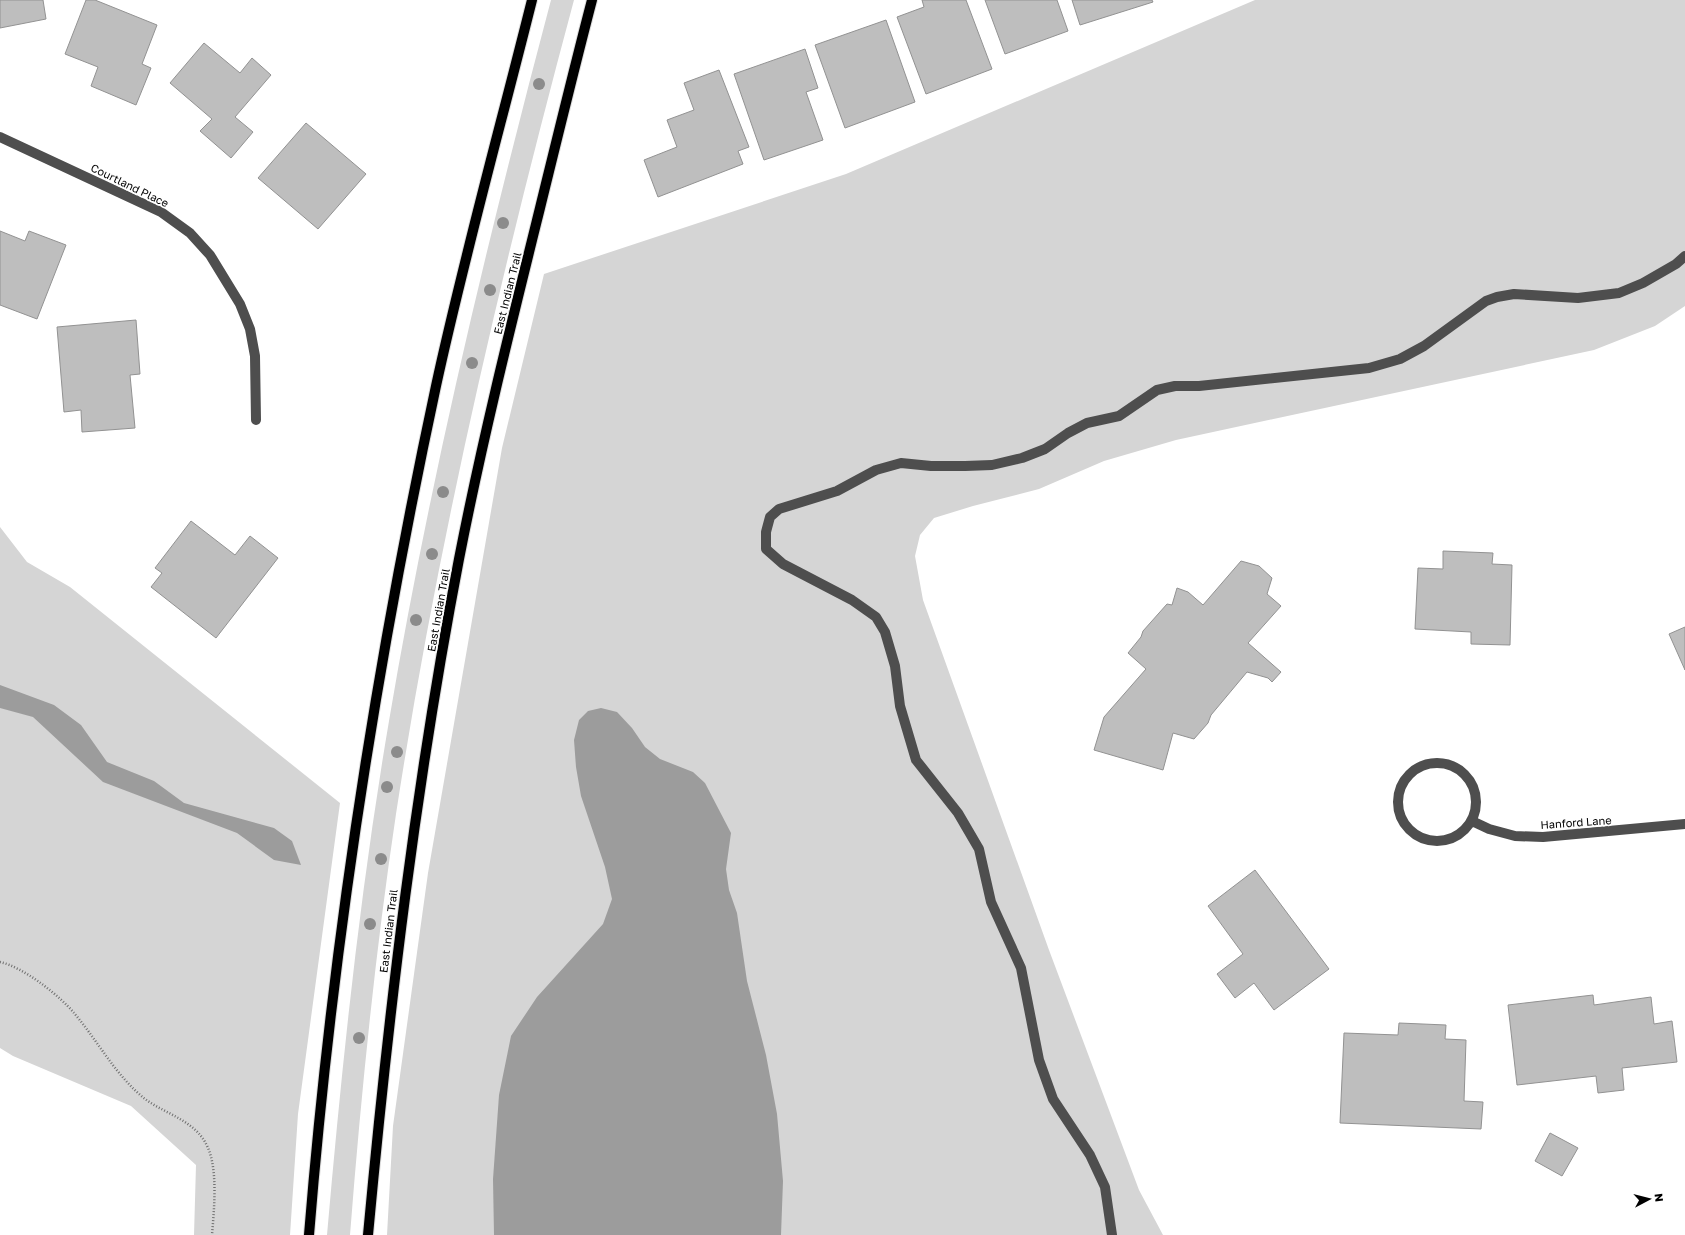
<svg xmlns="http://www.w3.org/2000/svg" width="1685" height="1235" viewBox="0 0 1685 1235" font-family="'Golos Text',sans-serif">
<rect width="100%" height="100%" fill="#fff"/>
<path fill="#d5d5d5" d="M551,0h23c-72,268 -136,540 -178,814 -21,140 -35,281 -46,421h-23c15,-172 33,-344 62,-514 41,-243 99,-483 162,-721z
M1255,0h430v306l-30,20 -61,24 -418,90 -72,21 -65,28 -66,17 -39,12 -14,17 -5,21 8,44 126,350 90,240 24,45h-776l6,-109 35,-253 74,-425 42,-174 302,-100z
M0,527l27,35 43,25 270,216 -42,311 -8,121h-96l2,-70 -65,-59 -118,-50 -13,-8z"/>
<path fill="#9c9c9c" d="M0,685l54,20 27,20 26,37 47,19 30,22 90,25 18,13 9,24 -27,-5 -37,-27 -134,-51 -70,-65 -33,-9z
M601,708l16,4 15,16 13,19 15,12 33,13 12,11 26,50 -5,36 3,21 8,23 10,68 19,74 11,59 6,67 -2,54h-287l-1,-56 6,-84 12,-59 26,-39 66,-73 9,-25 -7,-32 -24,-71 -5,-29 -2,-27 5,-20 9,-9z"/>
<path fill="#bebebe" stroke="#929292" d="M0,0h43l3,19 -46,9z
M86,0h9l62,25 -15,39 9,4 -15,37 -45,-19 7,-19 -33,-13z
M922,0h44l26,69 -66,25 -29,-77 27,-10z
M985,0h72l11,31 -63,23z
M1072,0h80l1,2 -73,23z
M886,20l29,82 -70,26 -30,-83z
M204,43l36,30 12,-15 19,17 -36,42 18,15 -22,26 -31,-27 12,-12 -42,-36z
M805,49l13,39 -12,4 17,48 -59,20 -30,-86z
M719,70l30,77 -11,4 5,13 -85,33 -14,-37 33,-13 -10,-27 27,-10 -10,-27z
M306,123l60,51 -48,55 -60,-51z
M0,231l25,10 4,-10 37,14 -29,74 -37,-14z
M136,320l4,54 -10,1 5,53 -53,4 -1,-22 -17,2 -7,-85z
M191,521l44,34 15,-19 28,22 -62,80 -65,-51 11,-14 -7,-5z
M1443,551l50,2 -1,11 20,1 -2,80 -39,-1v-12l-56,-3 3,-61 25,1z
M1241,561l18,5 13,12 -5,16 14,12 -33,37 33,29 -9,10 -4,-4 -21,-6 -36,43 -3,8 -14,16 -21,-6 -10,37 -69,-20 10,-33 42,-48 -18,-16 13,-16 2,-6 24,-27 5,1 5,-17 11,4 15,13z
M1685,627v43l-16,-36z
M1255,870l74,99 -55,41 -20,-27 -19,15 -18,-24 26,-20 -35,-48z
M1593,995l1,10 57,-8 3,27 18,-3 5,41 -55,6 2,22 -26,3 -2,-17 -79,9 -9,-80z
M1399,1023l47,2 -1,14 21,1 -2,61 19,1 -2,27 -141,-6 4,-90 54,2z
M1550,1133l28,15 -16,28 -27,-15z"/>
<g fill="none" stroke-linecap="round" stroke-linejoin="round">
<defs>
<path id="major" d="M309,1235c23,-286 67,-569 127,-849 28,-129 64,-258 96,-386
M368,1235c21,-227 48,-452 91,-676 23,-118 52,-234 81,-351 17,-69 34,-139 52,-208"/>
</defs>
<use href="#major" stroke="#dbdbdb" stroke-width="12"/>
<path stroke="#707070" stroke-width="2.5" stroke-dasharray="1 2" stroke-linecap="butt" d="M0,962c23,5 59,33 74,51 24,28 41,62 71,86 22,16 52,22 63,49 10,23 6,62 4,87"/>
<path stroke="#4e4e4e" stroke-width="10" d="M0,137l161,75 29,21 20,22 30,49 10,25 5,27 1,64
M1398 802a39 39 0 1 1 78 0a39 39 0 1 1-78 0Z
M1472,821l17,8 26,7 28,1 142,-13
M1112,1235l-7,-48 -15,-32 -37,-56 -14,-39 -18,-92 -30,-66 -12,-53 -21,-36 -42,-53 -16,-54 -5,-40 -10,-34 -9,-15 -24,-17 -69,-36 -17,-15v-17l4,-15 9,-8 58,-18 39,-21 25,-7 30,3h34l27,-1 30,-7 23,-9 23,-16 19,-10 32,-7 38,-26 18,-4h24l170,-18 31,-9 24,-13 62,-45 11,-4 17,-3 64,4 41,-5 24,-10 33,-19 9,-8"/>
<use href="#major" stroke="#000" stroke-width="10"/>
</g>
<g fill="#8b8b8b">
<circle cx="539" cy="84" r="6"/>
<circle cx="503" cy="223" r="6"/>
<circle cx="490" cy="290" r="6"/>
<circle cx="472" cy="363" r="6"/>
<circle cx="443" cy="492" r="6"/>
<circle cx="432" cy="554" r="6"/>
<circle cx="416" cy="620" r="6"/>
<circle cx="397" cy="752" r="6"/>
<circle cx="387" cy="787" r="6"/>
<circle cx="381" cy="859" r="6"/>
<circle cx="370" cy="924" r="6"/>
<circle cx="359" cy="1038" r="6"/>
</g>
<g text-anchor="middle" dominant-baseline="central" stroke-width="3.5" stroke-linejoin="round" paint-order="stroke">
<g font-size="11" fill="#000" stroke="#fff">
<text transform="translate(130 185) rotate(26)">Courtland Place</text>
<text transform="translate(507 293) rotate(-76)">East Indian Trail</text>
<text transform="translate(438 610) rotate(-80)">East Indian Trail</text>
<text transform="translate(1576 822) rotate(-4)">Hanford Lane</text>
<text transform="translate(388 931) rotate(-83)">East Indian Trail</text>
</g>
</g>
<g transform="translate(1649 1199) rotate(83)" stroke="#ffffff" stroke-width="3" paint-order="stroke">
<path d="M0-3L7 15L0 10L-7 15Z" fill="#000000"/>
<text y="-6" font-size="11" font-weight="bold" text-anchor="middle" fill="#000000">N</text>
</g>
</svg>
